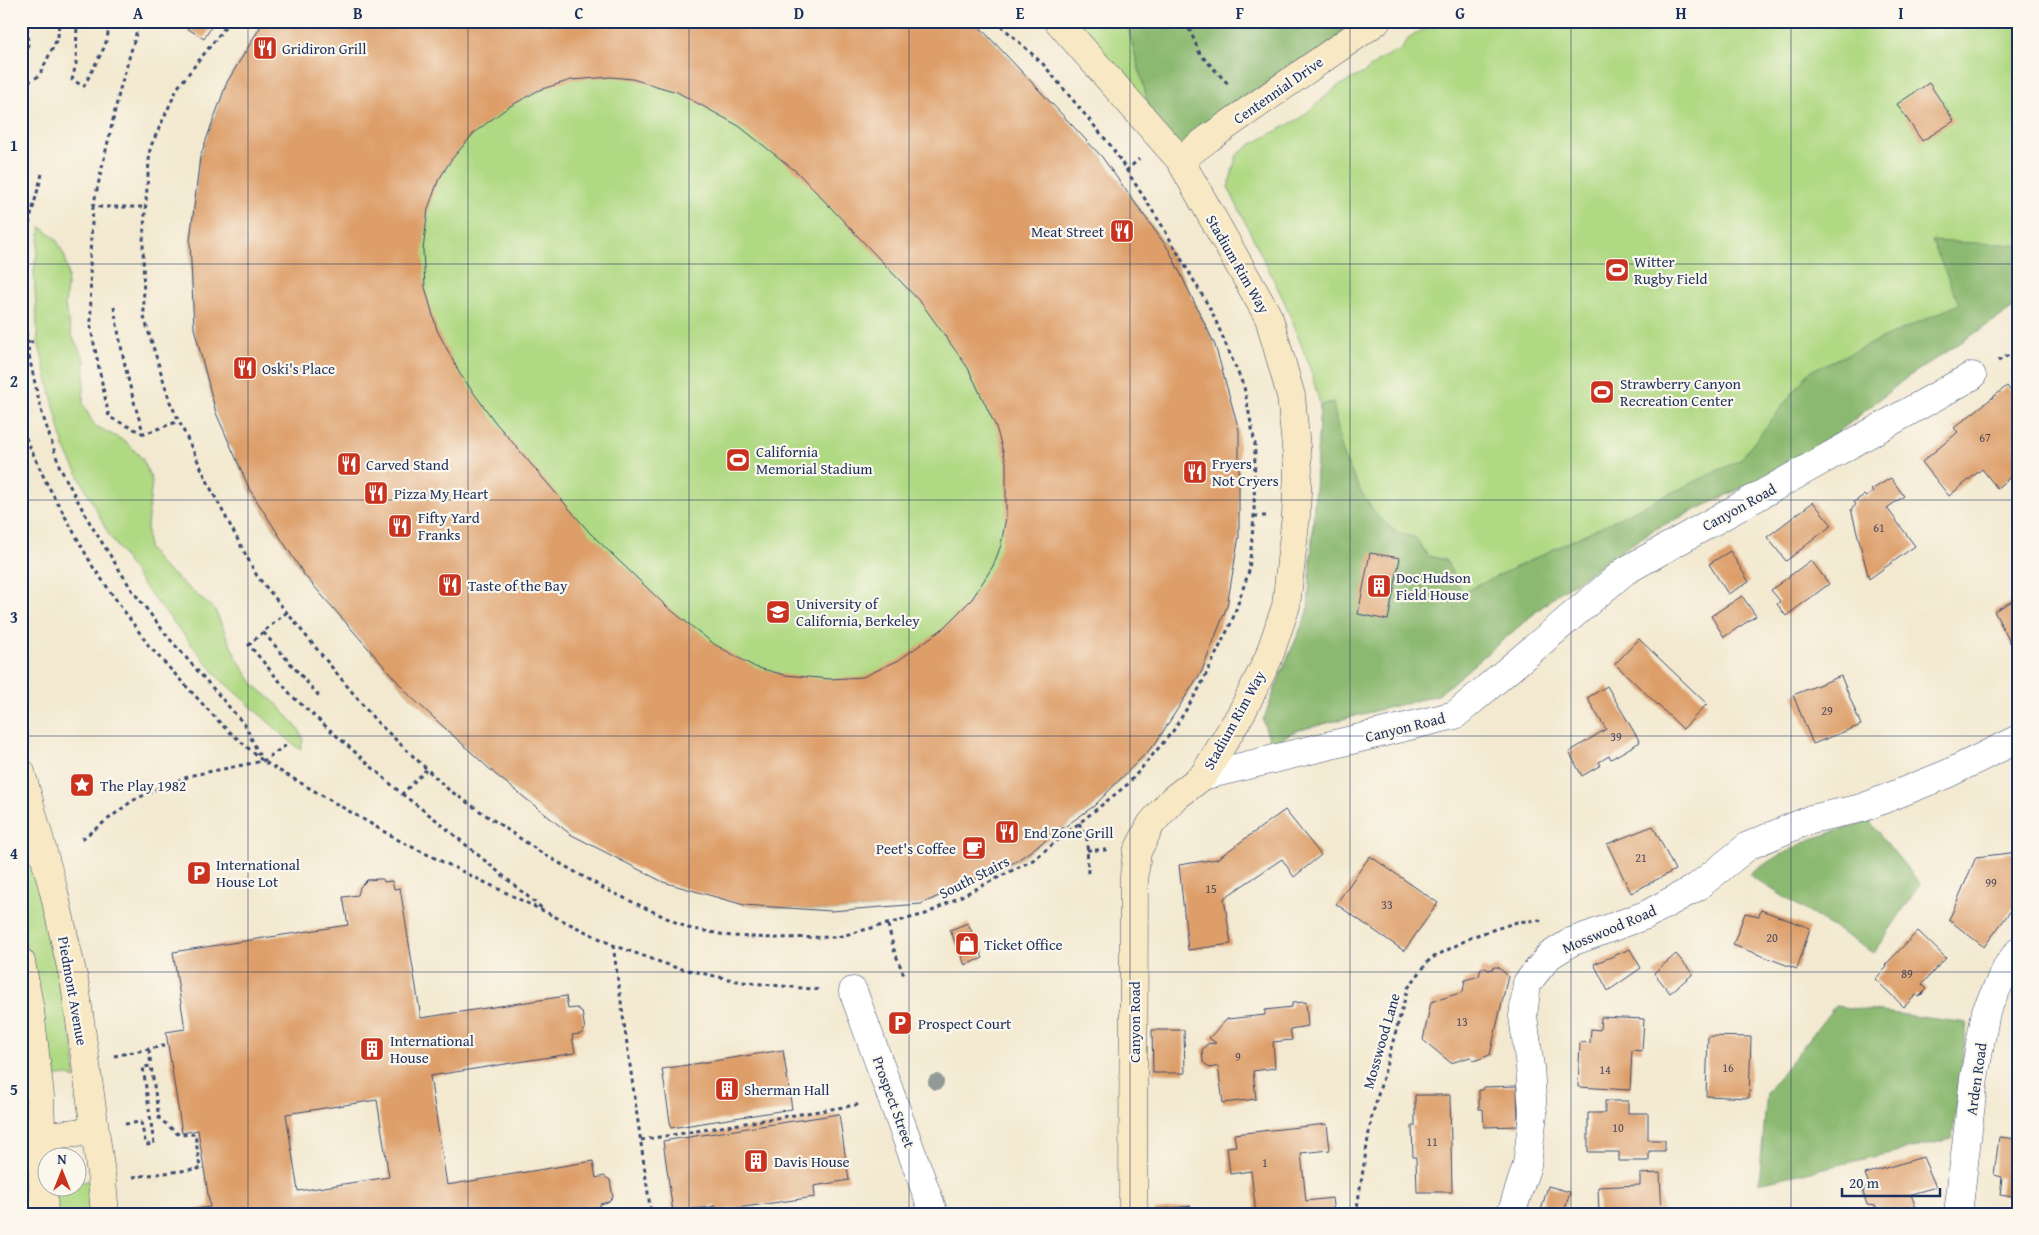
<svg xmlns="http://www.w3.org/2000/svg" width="2039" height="1235" viewBox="0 0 2039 1235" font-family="'Gentium Book Plus',serif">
<rect width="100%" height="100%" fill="#fbf7ec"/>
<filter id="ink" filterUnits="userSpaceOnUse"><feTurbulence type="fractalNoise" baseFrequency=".02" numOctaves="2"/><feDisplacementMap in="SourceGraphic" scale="10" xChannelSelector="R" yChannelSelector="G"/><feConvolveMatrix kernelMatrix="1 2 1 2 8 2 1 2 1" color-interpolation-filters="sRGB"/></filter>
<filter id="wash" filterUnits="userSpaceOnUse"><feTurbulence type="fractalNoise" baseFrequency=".0096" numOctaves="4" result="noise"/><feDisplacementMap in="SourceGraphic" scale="20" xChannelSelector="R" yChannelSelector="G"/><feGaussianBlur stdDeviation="1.12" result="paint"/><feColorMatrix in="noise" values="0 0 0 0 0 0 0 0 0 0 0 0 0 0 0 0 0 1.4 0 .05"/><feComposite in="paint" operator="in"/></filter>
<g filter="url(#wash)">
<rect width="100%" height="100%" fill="#f3e9d0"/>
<path fill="#b0d983" stroke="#668470" d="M264,21h710l128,136 67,93 46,95 -13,326 -47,73 -61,62 -79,56 -94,42 -90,7 -87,-6 -174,-71 -75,-60 -85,-78 -105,-120 -55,-86 -34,-77 -22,-85 -4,-87 10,-84 27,-75z
M1058,21h68l30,111z
M1436,21h582v284l-112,73 -99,79 -154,73 -96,64 -119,101 -143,36 -24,13 -8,-23 19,-50 26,-59 12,-207 -9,-34 -25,-66 -58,-118 9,-32 15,-11 47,-25 39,-33 26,-13 18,-15 19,-8 7,-11z
M41,227l15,12 9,18 3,19 -3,30 7,30 13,24 -2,44 11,21 32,17 16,16 10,23 -5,45 1,22 13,17 54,45 21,47 18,28 25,21 21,25 3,10 -3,9 -81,-72 -76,-93 -35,-52 -44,-86 -26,-106 -4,-69z
M21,804l24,90 30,161v24c-10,-6 -15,-4 -25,1l-29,-159z
M90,1181l1,33h-35v-26h22v-6z"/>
<path fill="#8cb971" stroke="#547468" d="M1126,21h251l-197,139 -24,-28z
M1932,241l86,4v60l-112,73 -99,79 -154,73 -96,64 -119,101 -143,36 -24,13 -8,-23 19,-50 26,-59 12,-207 13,-3 10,53 17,35 18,27 19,16 18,4 13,19 18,4 16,33 278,-133 70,-89 149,-67z
M1869,821l51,63 -46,69 -125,-78 22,-15 40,-21z
M1835,1006l132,17 -15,116 -193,44 8,-91z"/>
<g id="blocks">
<path fill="#dd9e69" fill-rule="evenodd" d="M189,21h26l-11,18 -19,-12z
M264,21h710l128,136 67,93 46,95 24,85v106l-12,70 -25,65 -47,73 -61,62 -79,56 -94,42 -90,7 -87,-6 -81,-23 -93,-48 -75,-60 -85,-78 -105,-120 -55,-86 -34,-77 -22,-85 -4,-87 10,-84 27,-75zM611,77l21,2 45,13 62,34 59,47 124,131 46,64 28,59 10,35v55l-5,28 -8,21 -21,33 -31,31 -42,30 -36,17 -33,2 -45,-4 -30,-8 -41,-23 -48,-38 -76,-73 -95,-111 -35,-48 -23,-44 -12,-43 -2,-37 5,-41 10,-28 13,-21 24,-28 32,-24 32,-18 32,-10z
M1929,83l25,38 -32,20 -25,-37z
M2007,386l11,14v41l-4,3 4,5v22l-21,17 -15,-19 -33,27 -27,-34 36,-30 -4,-4z
M1891,478l13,18 -17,12 28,38 -46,33 -18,-70 5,-4 -2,-3 10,-7 2,2 7,-5 -2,-2z
M1813,502l19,23 -46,36 -19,-24z
M1730,551l19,31 -21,12 -19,-30z
M1370,553l30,5 -12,62 -30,-6z
M1811,560l18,24 -43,32 -9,-12 3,-3 -9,-11z
M1742,596l14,20 -32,21 -13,-21z
M2018,598v43l-7,3 -17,-33z
M1639,639l68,65 -24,25 -68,-65z
M1841,676l20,49 -48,19 -20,-49z
M1607,686l33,56 -29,17 -2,-3 -10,6 2,3 -19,11 -13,-24 37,-23 -19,-31z
M1285,810l36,45 -27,22 -12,-18 -58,39 7,46 -43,6 -9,-85 38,-6z
M1653,826l22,44 -44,23 -24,-49z
M2018,852v55l-6,2 -28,38 -35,-27 27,-63z
M1370,856l68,47 -34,48 -68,-47z
M378,879h5l1,3 8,-1 2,8 6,-1 21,130 145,-22 2,13 9,-1 5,4 3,17 -4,5 -9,1 3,18 -145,23 17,109 146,-24 3,17 8,-2 6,4 3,17 -5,5 -8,2 1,10h-408l-1,-4 18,-3 -12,-77 -16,3 -16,-101 19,-3 -12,-77 175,-27 -5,-28 15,-2 2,-8 7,-7zM377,1100l12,77 -91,14 -12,-77z
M1761,910l49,18 -13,41 -64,-24 12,-32 14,3z
M968,923l15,35 -18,7 -15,-35z
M1918,931l28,27 -24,26 5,5 -8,8 -3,-2 -12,12 -29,-28 12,-12 -2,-2z
M1630,949l11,19 -33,23 -14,-27z
M1676,954l17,20 -23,19 -16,-20z
M1494,967h4l10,9 -18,79 -16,6 -4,-4 -19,6 -28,-23 8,-38 32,-10 2,-12 14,-4 2,-8h5l2,2 5,-1z
M1306,1002l2,24 -18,3 2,11 -19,2 2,26 -22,3 3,28 -33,4 -5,-37 -8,2 -7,-6 -1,-12 5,-6 9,-1 -7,-5 18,-19 38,-4v-5l27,-3v-4z
M1601,1017l43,2 -2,32 -10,-1 -2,40 -52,-3 2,-45 10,1 1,-14 9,1z
M1152,1030h32l1,43h-32z
M1708,1036l43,1 -2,61 -43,-2z
M783,1050l9,59 -121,19 -9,-59z
M1517,1086l1,40 -34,1 -1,-18h-4v-19h4v-3z
M1415,1095h35l2,97h-35l-1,-35h-3l-1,-31h3z
M1605,1101h23v12h20v27h17v11h-16v10h-30v-9h-31v-39h17z
M839,1114l10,66 -35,6 1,11 -99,14 -1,-5 -42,6 -10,-71z
M1327,1124l3,26 -29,3 5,48 26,-3 2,16h-78l-5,-43 -21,3 -3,-27 9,-1 -2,-12z
M1999,1137l19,2v59l-18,-3 2,-18 -8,-2z
M1923,1157l13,30 -25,7 5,14 -15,6h-22l-3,-8 -9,-1 -4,-13 6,-8 -4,-10z
M1660,1173l2,41h-63l-1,-27 42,-2v-11z
M1548,1186l22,6 -5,17 14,5h-39z
M1191,1206l1,8h-37v-4z"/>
</g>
</g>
<g filter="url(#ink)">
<use href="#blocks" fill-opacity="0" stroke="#3b4b6f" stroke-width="1"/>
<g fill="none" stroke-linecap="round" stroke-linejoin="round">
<defs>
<path id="street" d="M1203,776l252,-61 170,-144 347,-195
M853,991l81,223
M1511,1214l16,-49 6,-51 -3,-47 -7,-51 4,-33 22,-27 22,-14 75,-27 51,-28 51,-41 63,-27 51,-11 85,-34 71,-35
M1958,1214l16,-136 12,-67 22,-46 10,-13"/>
<path id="secondary" d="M1058,21l122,139 89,158 22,78 7,72 -2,47 -10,91 -18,53 -26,53 -39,64 -30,23 -22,25 -14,28 -3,25 -1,337
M1180,160l29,-22 168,-117
M21,772l32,116 22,97 27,196 3,33
M21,962l9,48 10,86 4,118
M21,1139l73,-8"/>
</defs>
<use href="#street" stroke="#3b4b6f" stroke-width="29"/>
<use href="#secondary" stroke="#3b4b6f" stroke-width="29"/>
<path stroke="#3b4b6f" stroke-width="3" stroke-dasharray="4 4" stroke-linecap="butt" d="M77,21l-1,43 -4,16 12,6 21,-40 6,-25
M230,21l-52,66 -28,61 -7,93 1,76 26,85 42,89 45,85 118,144 74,70 91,62 65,37 83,39 43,8 43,2 63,-1 89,-23 107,-54 95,-76 45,-53 27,-44 32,-66 17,-50 5,-55 1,-72 -11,-57 -32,-75 -51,-88 -50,-78 -68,-82 -47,-43
M1186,21l14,33 30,32
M21,71l7,-27 -1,-23
M21,86l18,-10 19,-39 1,-16
M1126,171l13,-12
M42,174l-12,45 -6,52 1,52 5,38 11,49 19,58 31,57 41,65 36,47 77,88 16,34
M93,207l27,-118 16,-55v-13
M114,307c7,43 16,86 30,127l35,-13
M21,342h14
M1998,361l20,-11
M21,422l4,14 21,46 47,85 56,79 74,80 40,35 139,81 211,103 61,22 68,15 80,8
M144,434l-35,-17 -18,-88 -1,-75 3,-47h52
M1254,516h12
M287,612l-24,20 56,64
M263,632l-14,13 44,52 109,97 24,-24
M402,794l33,25 109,91
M1079,823l8,16 1,36
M82,839l50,-38 29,-14 32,-12 70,-14 25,-17
M1087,850h20
M888,925l6,25 11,28
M613,945l38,269
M149,1050l2,16
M114,1056l54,-11
M125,1124l16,-2 5,23 8,-1 -11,-77 8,-1 8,52 20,17 16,-1 5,34
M641,1140l221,-36
M133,1177l71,-9
M888,1214l12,-4
M1356,1214l15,-94 37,-132 22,-29 44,-23 43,-14 22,-2 5,4"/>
<use href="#street" stroke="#fff" stroke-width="28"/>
<use href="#secondary" stroke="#f8e8c3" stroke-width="28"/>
</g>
<circle fill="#919a96" cx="936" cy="1082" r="8"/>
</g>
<path fill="none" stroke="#1b2f5e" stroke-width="1" stroke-opacity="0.55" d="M248,21v1193M468,21v1193M689,21v1193M909,21v1193M1130,21v1193M1350,21v1193M1571,21v1193M1791,21v1193M21,264h1997M21,500h1997M21,736h1997M21,972h1997"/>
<defs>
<symbol id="restaurant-square" viewBox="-11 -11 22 22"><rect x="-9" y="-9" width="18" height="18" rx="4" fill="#c8321e" stroke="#fbf7ec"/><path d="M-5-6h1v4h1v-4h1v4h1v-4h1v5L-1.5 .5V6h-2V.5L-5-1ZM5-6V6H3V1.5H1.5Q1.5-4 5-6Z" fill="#fff"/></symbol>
<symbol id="stadium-square" viewBox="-11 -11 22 22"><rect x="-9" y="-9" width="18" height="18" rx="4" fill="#c8321e" stroke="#fbf7ec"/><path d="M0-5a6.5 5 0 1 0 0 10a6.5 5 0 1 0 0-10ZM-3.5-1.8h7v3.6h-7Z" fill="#fff"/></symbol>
<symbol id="building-square" viewBox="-11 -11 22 22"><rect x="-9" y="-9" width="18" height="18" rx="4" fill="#c8321e" stroke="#fbf7ec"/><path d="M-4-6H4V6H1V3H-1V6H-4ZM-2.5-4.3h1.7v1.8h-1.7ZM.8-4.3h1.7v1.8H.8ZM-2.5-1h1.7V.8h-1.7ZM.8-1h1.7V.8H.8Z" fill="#fff"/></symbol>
<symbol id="university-square" viewBox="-11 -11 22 22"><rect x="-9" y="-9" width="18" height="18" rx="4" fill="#c8321e" stroke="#fbf7ec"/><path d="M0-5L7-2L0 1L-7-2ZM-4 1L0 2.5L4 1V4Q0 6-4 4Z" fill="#fff"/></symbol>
<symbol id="sight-square" viewBox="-11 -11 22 22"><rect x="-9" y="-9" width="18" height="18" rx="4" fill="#c8321e" stroke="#fbf7ec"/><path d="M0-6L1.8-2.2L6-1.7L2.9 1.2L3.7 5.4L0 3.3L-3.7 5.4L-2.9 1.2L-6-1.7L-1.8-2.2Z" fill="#fff"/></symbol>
<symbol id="cafe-square" viewBox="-11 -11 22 22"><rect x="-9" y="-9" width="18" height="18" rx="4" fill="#c8321e" stroke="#fbf7ec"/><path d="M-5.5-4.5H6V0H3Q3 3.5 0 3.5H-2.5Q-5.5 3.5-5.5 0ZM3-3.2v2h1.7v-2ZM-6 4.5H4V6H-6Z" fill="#fff"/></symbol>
<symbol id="parking-square" viewBox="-11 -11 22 22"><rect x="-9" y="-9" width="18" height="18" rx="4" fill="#c8321e" stroke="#fbf7ec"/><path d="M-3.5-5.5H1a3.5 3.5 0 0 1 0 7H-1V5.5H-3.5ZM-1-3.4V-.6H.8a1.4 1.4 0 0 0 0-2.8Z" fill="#fff"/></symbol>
<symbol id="shop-square" viewBox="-11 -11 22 22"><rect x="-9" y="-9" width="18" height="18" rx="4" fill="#c8321e" stroke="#fbf7ec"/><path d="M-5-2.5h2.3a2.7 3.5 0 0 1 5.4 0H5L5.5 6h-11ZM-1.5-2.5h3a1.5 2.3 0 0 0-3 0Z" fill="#fff"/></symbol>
</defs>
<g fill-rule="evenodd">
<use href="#restaurant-square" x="251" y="34" width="28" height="28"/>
<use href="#restaurant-square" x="1108" y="217" width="28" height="28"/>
<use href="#stadium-square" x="1603" y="256" width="28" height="28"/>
<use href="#restaurant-square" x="231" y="354" width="28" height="28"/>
<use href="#stadium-square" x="1588" y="378" width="28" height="28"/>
<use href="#stadium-square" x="724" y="446" width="28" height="28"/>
<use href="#restaurant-square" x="335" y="450" width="28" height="28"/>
<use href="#restaurant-square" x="1181" y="458" width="28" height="28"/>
<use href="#restaurant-square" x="362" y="479" width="28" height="28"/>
<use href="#restaurant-square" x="386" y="512" width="28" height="28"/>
<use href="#restaurant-square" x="436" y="571" width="28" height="28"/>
<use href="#building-square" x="1365" y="572" width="28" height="28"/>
<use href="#university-square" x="764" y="598" width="28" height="28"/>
<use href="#sight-square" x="68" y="771" width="28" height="28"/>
<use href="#restaurant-square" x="993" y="818" width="28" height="28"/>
<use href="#cafe-square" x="960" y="834" width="28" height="28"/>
<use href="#parking-square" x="185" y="859" width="28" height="28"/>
<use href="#shop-square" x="953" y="930" width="28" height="28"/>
<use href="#parking-square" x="886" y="1009" width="28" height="28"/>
<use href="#building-square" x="358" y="1035" width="28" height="28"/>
<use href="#building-square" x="713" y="1075" width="28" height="28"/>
<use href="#building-square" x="742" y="1147" width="28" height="28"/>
</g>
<g text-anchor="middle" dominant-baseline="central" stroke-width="4.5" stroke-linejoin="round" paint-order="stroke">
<g font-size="12" fill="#4c4b61">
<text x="1985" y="437">67</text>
<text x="1879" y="527">61</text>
<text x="1827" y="710">29</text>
<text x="1616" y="736">39</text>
<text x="1641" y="857">21</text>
<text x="1991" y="882">99</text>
<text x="1211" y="888">15</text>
<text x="1387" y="904">33</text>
<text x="1772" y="937">20</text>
<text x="1907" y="973">89</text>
<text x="1462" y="1021">13</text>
<text x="1238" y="1056">9</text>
<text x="1728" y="1067">16</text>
<text x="1605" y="1069">14</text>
<text x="1618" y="1127">10</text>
<text x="1432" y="1141">11</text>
<text x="1265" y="1162">1</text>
</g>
<g font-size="15" fill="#1b2f5e" stroke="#fbf7ec" text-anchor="start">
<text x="282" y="48">Gridiron Grill</text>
<text x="1104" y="231" text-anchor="end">Meat Street</text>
<text x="1634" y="261">Witter<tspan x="1634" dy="17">Rugby Field</tspan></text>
<text x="262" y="368">Oski's Place</text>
<text x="1620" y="383">Strawberry Canyon<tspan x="1620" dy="17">Recreation Center</tspan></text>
<text x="756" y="451">California<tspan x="756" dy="17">Memorial Stadium</tspan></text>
<text x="1212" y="463">Fryers<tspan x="1212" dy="17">Not Cryers</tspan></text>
<text x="366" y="464">Carved Stand</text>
<text x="394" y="493">Pizza My Heart</text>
<text x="418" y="517">Fifty Yard<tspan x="418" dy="17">Franks</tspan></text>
<text x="1396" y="577">Doc Hudson<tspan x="1396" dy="17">Field House</tspan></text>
<text x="468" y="585">Taste of the Bay</text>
<text x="796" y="603">University of<tspan x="796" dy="17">California, Berkeley</tspan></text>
<text x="100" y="785">The Play 1982</text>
<text x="1024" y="832">End Zone Grill</text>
<text x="956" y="848" text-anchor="end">Peet's Coffee</text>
<text x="216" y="864">International<tspan x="216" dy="17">House Lot</tspan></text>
<text x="984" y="944">Ticket Office</text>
<text x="918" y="1023">Prospect Court</text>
<text x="390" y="1040">International<tspan x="390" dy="17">House</tspan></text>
<text x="744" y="1089">Sherman Hall</text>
<text x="774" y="1161">Davis House</text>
</g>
<g font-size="15" fill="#1b2f5e" stroke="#fbf7ec">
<text transform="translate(1278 90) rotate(-35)">Centennial Drive</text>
<text transform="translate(1238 264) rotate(60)">Stadium Rim Way</text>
<text transform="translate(1739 507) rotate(-29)">Canyon Road</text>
<text transform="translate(1234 720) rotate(-61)">Stadium Rim Way</text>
<text transform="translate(1405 727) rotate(-14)">Canyon Road</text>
<text transform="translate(974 877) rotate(-27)">South Stairs</text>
<text transform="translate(1609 929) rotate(-23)">Mosswood Road</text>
<text transform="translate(73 991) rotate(80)">Piedmont Avenue</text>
<text transform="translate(1134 1022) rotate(-90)">Canyon Road</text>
<text transform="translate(1381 1041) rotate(-74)">Mosswood Lane</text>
<text transform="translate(1976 1079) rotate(-82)">Arden Road</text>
<text transform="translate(894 1102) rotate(70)">Prospect Street</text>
</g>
</g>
<rect width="2039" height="1235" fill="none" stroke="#fbf7ec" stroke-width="55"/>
<g transform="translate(62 1172)"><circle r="24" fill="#fbf7ec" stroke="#a1a7b3"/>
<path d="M0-4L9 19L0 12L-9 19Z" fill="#c8321e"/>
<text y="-8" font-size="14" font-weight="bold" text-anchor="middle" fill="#1b2f5e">N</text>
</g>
<path d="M1842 1188v8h98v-8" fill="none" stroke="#1b2f5e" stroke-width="2.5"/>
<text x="1849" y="1188" font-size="15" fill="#1b2f5e" stroke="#fbf7ec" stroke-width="4" paint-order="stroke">20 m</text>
<rect x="28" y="28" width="1984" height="1180" fill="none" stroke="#1b2f5e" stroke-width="2"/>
<g font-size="16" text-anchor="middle" font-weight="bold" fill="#1b2f5e">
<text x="138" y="19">A</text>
<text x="358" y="19">B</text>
<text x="579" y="19">C</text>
<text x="799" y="19">D</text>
<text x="1020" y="19">E</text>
<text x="1240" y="19">F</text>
<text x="1460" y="19">G</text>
<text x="1681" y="19">H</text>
<text x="1901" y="19">I</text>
<text x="14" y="151">1</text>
<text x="14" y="387">2</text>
<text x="14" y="623">3</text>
<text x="14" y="859">4</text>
<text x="14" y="1095">5</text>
</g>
</svg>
